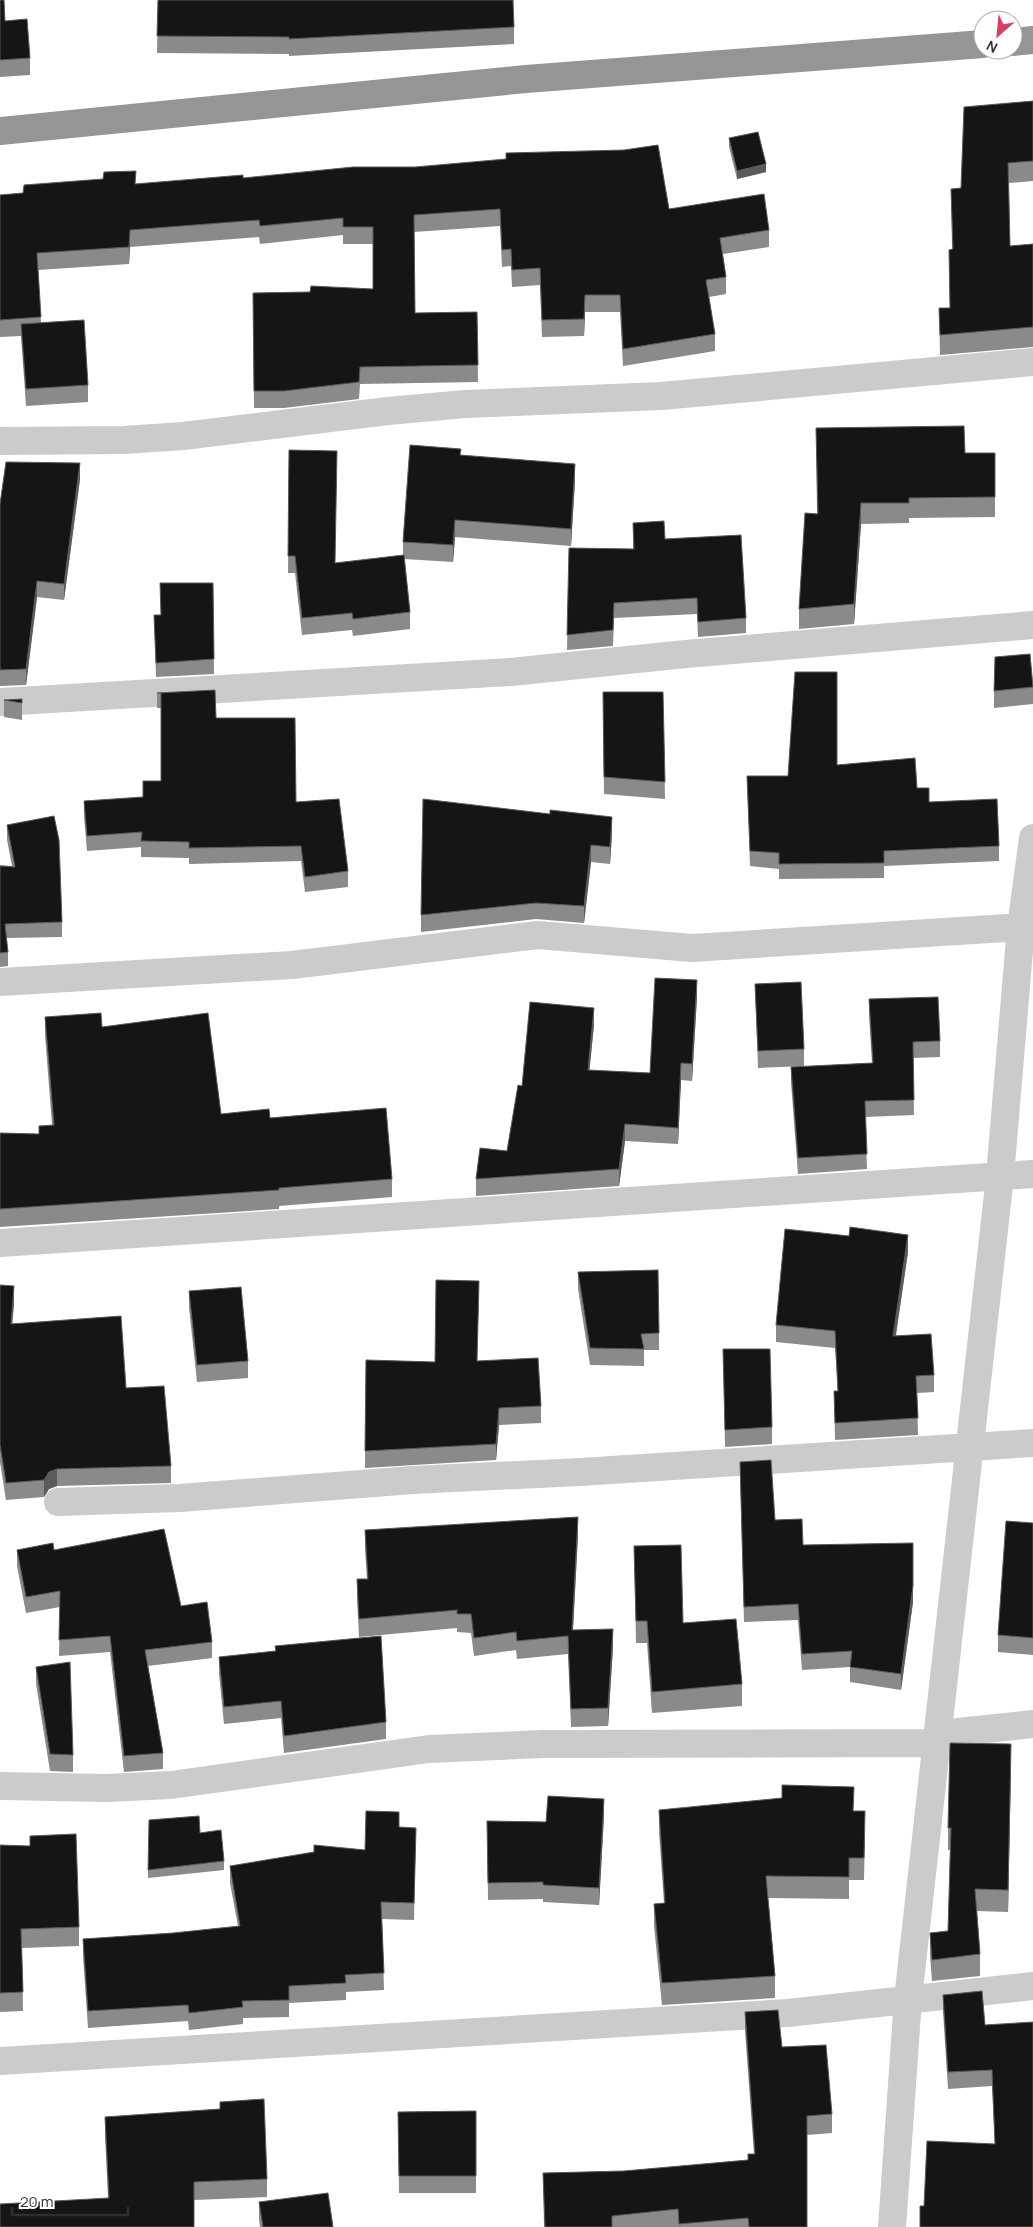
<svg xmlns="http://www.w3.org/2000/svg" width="1033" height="2227" viewBox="0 0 1033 2227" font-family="Manrope,sans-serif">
<rect width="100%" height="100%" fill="#fff"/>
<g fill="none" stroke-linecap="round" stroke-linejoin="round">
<path stroke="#cbcbcb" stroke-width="28" d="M0,441l124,-1 59,-4 205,-25 77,-7 196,-8 372,-34
M0,702l511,-30 175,-18 347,-29
M0,982l292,-17 246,-30 154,13 329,-21
M0,1243l1033,-69
M58,1502l122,-4 233,-18 167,-8 453,-29
M0,1786l106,2 65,-3 258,-36 114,-5 393,-1 22,-11 75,-8
M0,2061l788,-48 245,-27
M892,2227l16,-228 92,-823 21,-249 12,-89"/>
<path stroke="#959595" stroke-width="28" d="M1013,42l20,-2
M0,131l526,-52 457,-35"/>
</g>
<path fill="#8a8a8a" d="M0,0l5,21 25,37v17l-30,2z
M158,0l356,27v17l-225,12v-2l-132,-1z
M1033,101v80l-24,2 1,63 23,-2v103l-93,8 -1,-47h11l-1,-58 3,-1 -1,-60 10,-1z
M729,138l37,34 -29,7 -8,-32z
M243,178l426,31 100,21v17l-46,7 3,23v17l-17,3 6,37v17l-92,15 -3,-54h-35l-1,24 -42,1 -2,-52 -28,2 -1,-21 -9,1 -2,-41 -86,6 1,81 62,-1 1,70 -118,2 -1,15 -75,9h-30l-1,-115 57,-1 63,-3v-45h-30v-9l-83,9 -1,-7 -129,10 -1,17 -91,6 3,53 47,62v17l-62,4 -5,-70 -21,1v-142l136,-11z
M816,428l149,25h30v64l-86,1v5l-48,1 -7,100 -55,5v-20l18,-95z
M289,450l46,113 68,-8v-13l58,-87 114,26 -4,65 -116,-9 -2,25 -49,-3 6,53v17l-57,7 -1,-6 -50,5 -7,-62h-7z
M80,479l-16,121 -27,-3 -11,88 -26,1v-182z
M633,523l32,16 81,79v15l-48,4 -1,-23 -83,4 -1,28 -46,4 2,-102 64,1z
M213,583l1,91 -58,3 -2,-62h6z
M1033,684v20l-39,4v-17z
M215,690l1,28 80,84 52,69v16l-43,5 -4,-31 -112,3v-6l-48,-1v-10l-54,4 -3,-34v-16l59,-4 18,-16v-73h-4v-15z
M603,692h60l2,107 -61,-5z
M22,699v21l-18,-3v-17z
M837,765l80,23 12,14 70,44v15l-115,5v12l-105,1v-10l-29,-3 -3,-90h41z
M7,825l55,97v15l-56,1 2,14v14l-8,1v-102l12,1 -5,-26z
M612,834l-2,30 -19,-2 -7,61 -48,-4 -115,13v-17z
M755,984l49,65v17l-46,2z
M697,997l-5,84 -11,-1 -3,64 -53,-3 -6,45 -143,10v-17l31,-28 15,-65 72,-61 -5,45 61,3z
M869,999l71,42v16l-27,1 1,57 -49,2 2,52 -69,5 -7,-91v-16l81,-4 -3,-48z
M45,1017l57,10 119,87 49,4 122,61v18l-113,9v3l-279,18v-94l39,1 13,-9 -7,-90z
M908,1252l-12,84 38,39v17l-17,1 1,42 -83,5 -1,-49h4l-3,-43 -59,-6v-17z
M578,1272l81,61v17h-15v16l-54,-1 -12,-76z
M0,1285l14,18 -2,20 114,65 45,78v17l-114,3 -8,3 -5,8 -38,3 -6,-38z
M189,1291l59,70v17l-51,4 -8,-74z
M723,1349l49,78v17l-47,3z
M366,1360l69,2 43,-1 63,45v17l-42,2 -3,35 -131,8z
M740,1462l35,58 28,25 110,57 -12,88 -51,-8v-15l-48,3 -4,-50 -54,2z
M1033,1523v132l-35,-3v-17z
M365,1530l213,5 -5,95 40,17 -5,79 -37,1 -3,-73 -51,5 -1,-9 -42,6 -3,-23 -14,-1v-4l-98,9 -2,-39v-19h10l-2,-30z
M634,1546l49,77 59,61v22l-90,7 -5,-70h-11z
M17,1550h37l127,56 31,36v16l-64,8 15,87v16l-39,3 -14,-120 -51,4 1,-49 -34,6 -9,-47z
M275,1646l111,76v17l-102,14 -3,-35 -57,6 -5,-50v-17l56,-6z
M36,1667l37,88v17l-23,-1 -14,-87z
M1011,1766l-3,146 -31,-1 3,43v22l-48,5 -2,-26v-22l18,-2 2,-81h-2v-22z
M659,1810l195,1 11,22 -1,47h-15v19l-81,-1 7,78v22l-113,7 -8,-79v-22l10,-1 -5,-71z
M604,1816l-5,89 -56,-3v-3l-55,1 -1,-79 59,1z
M399,1827l17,1 -2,92 -32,-1 2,71 -38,2v8l-57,3v14l-46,1v6l-54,6 -1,-9 -100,7 -5,-72v-17l90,-6 65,-7 -8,-43v-17l135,-16z
M200,1833l24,28v9l-76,8v-8z
M0,1845l79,82v19l-57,2 1,63 -23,1z
M943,1995l42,30 48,202 -109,-21 71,-62 -3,-58 -44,3 -5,-77z
M745,2012l37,35 50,67v19l-25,2v92h-263l-1,-54 81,-2 124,-11 6,-6 -9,-123z
M220,2102l47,77v18l-73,3 -86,-2 -3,-63v-18l115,-8z
M476,2111v82h-77l-1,-81z
M259,2202l74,25h-73l-1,-8z"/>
<path fill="#5b5b5b" d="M766,164v8l-29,7v-8z
M130,230v17l-1,17v-17z
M585,295v17l-1,24v-17z
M80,463v16l-16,121v-16z
M575,464v17l-4,65v-17z
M861,503v21l-7,100v-20z
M455,520v17l-2,25v-17z
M37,581v16l-11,88v-16z
M612,817v17l-2,30v-17z
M591,845v17l-7,61v-17z
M697,980v17l-5,84v-17z
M594,1008v17l-6,61v-16z
M681,1063v17l-3,64v-16z
M625,1124v17l-6,45v-17z
M908,1235v17l-15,101v-17z
M14,1286v17l-3,37v-16z
M499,1408v17l-3,35v-16z
M57,1469v17l-8,3 -5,8v-17l5,-8z
M578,1517v18l-6,113v-18z
M913,1586v16l-12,88v-16z
M613,1629v18l-5,79v-18z
M1011,1744v22l-3,146v-22z
M604,1799v17l-5,89v-17z"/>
<path fill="#151515" stroke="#5b5b5b" d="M0,0h4l1,21 22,-2 3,39 -30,2z
M158,0h355l1,27 -225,12v-2l-132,-1z
M1033,101v60l-25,2 2,83 23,-2v83l-93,8 -1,-27h11l-1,-58 4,-1 -2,-60 10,-1 3,-81z
M758,132l8,32 -29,7 -8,-33z
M658,145l11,64 95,-15 5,36 -49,8 6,39 -20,3 9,54 -92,15 -3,-54h-35l-1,24 -42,1 -2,-52 -28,2 -1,-21 -9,1 -2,-41 -86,6 1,98 62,-1 1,53 -118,2 -1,15 -75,9h-30l-1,-98 57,-1 1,-6 62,3v-62h-30v-9l-83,8 -1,-6 -129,10 -1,17 -92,6 4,64 -41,3v-125l23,-2 1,-8 79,-6 1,-7 32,-1 -1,13 108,-9v3l110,-11h62l91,-8v-6l118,-3z
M84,320l4,65 -62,4 -5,-65z
M964,426l1,27h30v44l-86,1v5h-48l-7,101 -55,5 6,-96 13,1 -2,-86z
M410,445l51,4 -1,6 115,9 -4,65 -116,-9 -2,25 -50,-3z
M289,450l48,1 -2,112 69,-8 6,57 -57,7 -1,-6 -50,5 -7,-62h-7z
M6,462l74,1 -16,121 -27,-3 -11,88 -26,1v-166z
M664,521l1,18 76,-4 5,83 -48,4 -1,-24 -83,5 -1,27 -46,5 2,-87 65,1 -1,-26z
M160,583h53l1,76 -58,4 -2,-48h7z
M1030,654l3,33 -39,4 1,-34z
M795,672h42v93l78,-7 2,30h12v14l68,-3 2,47 -115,5v12l-105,1v-11l-29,-2 -3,-75h41z
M215,690l1,28h79l1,84 43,-3 9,72 -43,6 -4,-31 -112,2v-6l-48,-1 1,-9 -55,4 -3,-35 59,-4v-16h18v-88h-4z
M603,692h60l2,90 -61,-5z
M22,699v4l-18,-3z
M423,799l127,15v-4l62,7 -2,30 -19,-2 -7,61 -48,-3 -115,12z
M54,816l5,24 3,82 -57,2 3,28 -8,1v-87l15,1 -8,-42z
M655,978l42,2 -5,84 -11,-1 -3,65 -53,-4 -6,45 -143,10 4,-31 27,3 11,-66 4,1 8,-84 64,6 -6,62 62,3z
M801,982l3,67 -46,2 -3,-67z
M938,997l2,44 -27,1 1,58 -49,1 2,53 -69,4 -7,-91 82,-4 -4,-64z
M101,1013l1,14 106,-14 13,101 48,-5 1,9 116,-10 6,71 -113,9v2l-279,19v-76l39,1v-8l15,-1 -9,-108z
M850,1227l58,8 -15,101 38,-2 3,41 -18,1 2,42 -83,5 -1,-32h4l-3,-60 -59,-6 9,-96 64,7z
M658,1270l1,63 -18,1 3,15 -54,-1 -12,-76z
M436,1280l43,1 -2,80 61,-3 3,48 -42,2 -3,36 -131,7 1,-91 69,2z
M0,1285l14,1 -3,38 110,-8 5,72 38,-2 7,80 -114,3 -8,3 -5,8 -38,3 -6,-38z
M241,1287l7,74 -51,4 -8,-74z
M723,1349h47l2,78 -47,3z
M771,1460l4,60 27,-1 1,26 110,-2v43l-12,88 -51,-7 2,-16 -50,3 -4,-50 -54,3 -4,-145z
M578,1517l-6,113 41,-1 -5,79 -37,1 -3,-73 -51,5 -1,-9 -42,6 -3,-24h-14v-4l-98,9 -2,-40h11l-3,-49z
M1006,1521l27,2v115l-35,-3z
M164,1529l17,77 26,-4 5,40 -67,8 18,103 -39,3 -14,-120 -51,4 1,-49 -34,6 -9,-47 36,-7 1,7z
M681,1545l2,78 53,-4 6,65 -90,8 -5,-71h-11l-2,-75z
M381,1636l5,86 -102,14 -3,-35 -57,6 -5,-50 57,-6 -1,-5z
M70,1662l3,93 -23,-1 -14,-87z
M950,1743l61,1 -3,146 -33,-1 5,65 -48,6 -2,-27 18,-2 3,-103h-3z
M782,1785l72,2 -1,24h12l-1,47h-15v19l-83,-1 9,100 -113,7 -8,-79 11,-1 -6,-93 123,-12z
M548,1796l56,3 -5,89 -56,-3v-3l-55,1 -1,-62 59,1z
M366,1811l33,1v15l17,1 -2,75 -33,-1 3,71 -39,2 1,8 -57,3v14l-47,1 1,6 -54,6 -1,-8 -100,6 -5,-72 90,-6 67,-7 -10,-60 84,-14v-7l51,5z
M199,1816l1,17 21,-3 3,31 -76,9 1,-50z
M76,1834l3,93 -58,2 2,63 -23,1v-148l30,1v-10z
M982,1991l3,34 48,-3v205h-113v-21h4l3,-65 68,3 -3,-74 -44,2 -5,-77z
M778,2010l4,37 44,-2 6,69 -25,2v111h-58l-1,-9 -69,6 -1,-15 -66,7v11h-67l-2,-54 81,-2 124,-11v-6h7l-10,-142z
M264,2099l3,80 -73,3v45h-194v-23l109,-6 -4,-81 115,-8v-7z
M476,2111v65h-77l-1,-64z
M328,2193l5,34h-70l-4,-25z"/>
<g transform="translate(998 35) rotate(207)"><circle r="24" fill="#ffffff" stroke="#ababab"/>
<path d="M0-4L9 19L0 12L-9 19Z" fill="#d63f66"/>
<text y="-8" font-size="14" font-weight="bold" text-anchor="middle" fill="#2e2e2e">N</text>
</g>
<path d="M12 2207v8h116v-8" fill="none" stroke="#2e2e2e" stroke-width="2.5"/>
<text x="20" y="2207" font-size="15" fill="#2e2e2e" stroke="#ffffff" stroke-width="4" paint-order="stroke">20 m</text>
</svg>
